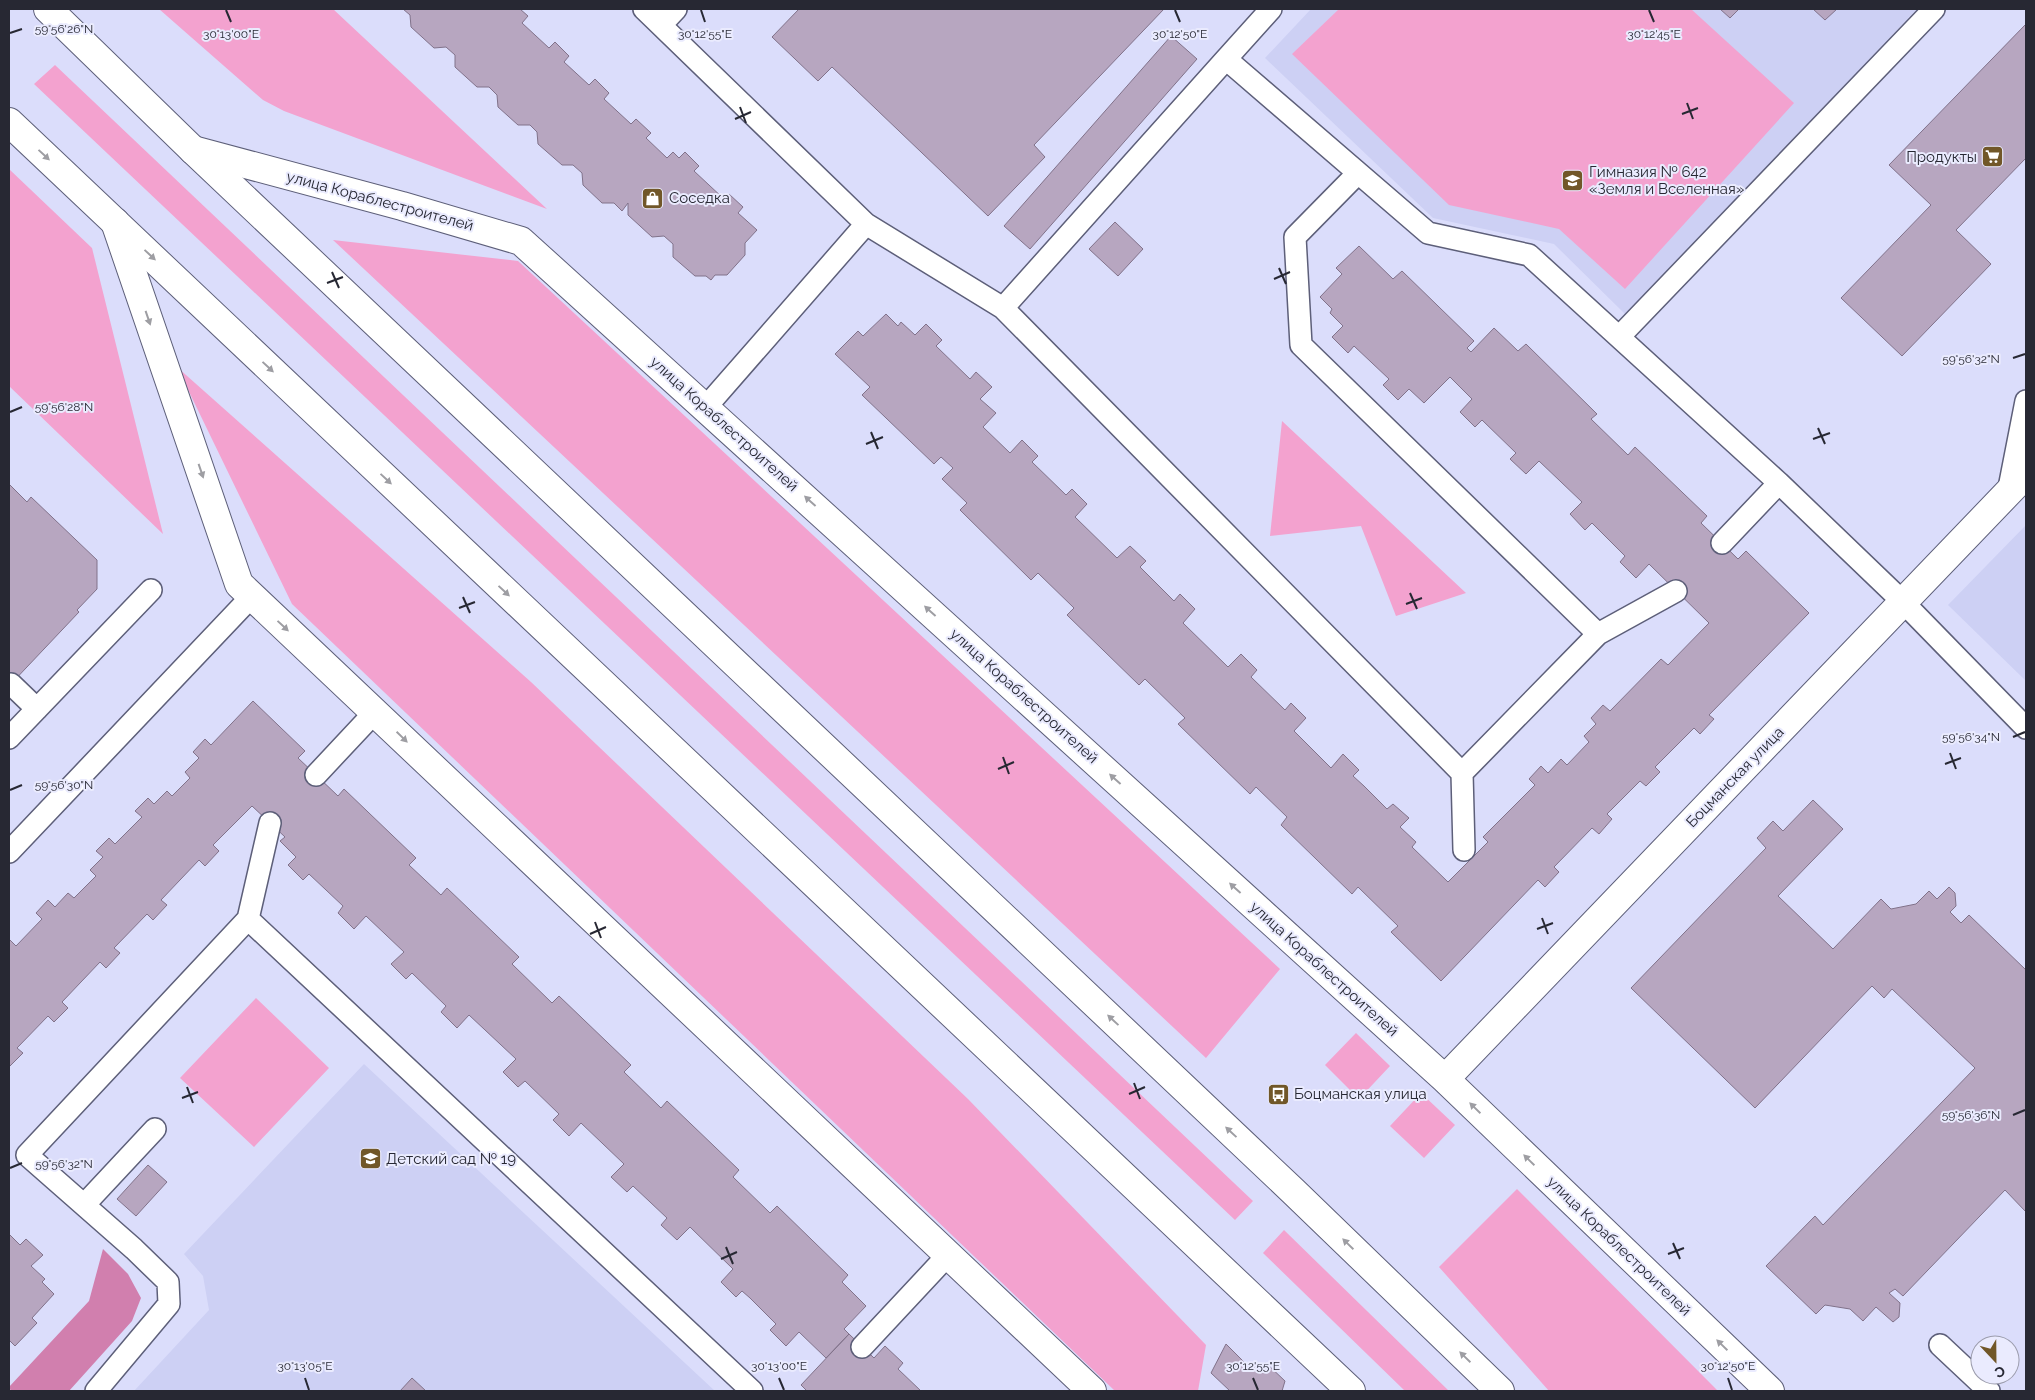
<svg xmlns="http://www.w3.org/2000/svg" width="2035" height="1400" viewBox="0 0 2035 1400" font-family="Raleway,sans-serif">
<rect width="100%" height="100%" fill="#dbddfb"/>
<path fill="#cdd0f4" d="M1311,9h606l-292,305 -71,-70 -121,-26 -168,-160z
M2026,525v156l-78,-76z
M364,1064l351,327h-581l75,-81 -6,-34 -19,-22z"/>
<path fill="#f3a2cf" d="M159,9h174l214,200 -263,-98 -21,-11z
M1339,9h352l103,94 -169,186 -66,-60 -110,-24 -157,-151z
M55,65l1198,1136 -18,19 -1201,-1136z
M9,169l83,79 71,286 -154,-148z
M333,240l185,21 762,708 -74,89z
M177,367l354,315 437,417 238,246 -8,46h-83l-823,-787z
M1282,421l184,172 -70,23 -35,-90 -91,10z
M256,998l73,70 -75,79 -74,-69z
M1356,1033l34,33 -31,33 -34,-34z
M1421,1093l34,32 -31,33 -34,-32z
M1517,1189l201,202h-169l-110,-124z
M1284,1230l165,161h-44l-142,-138z"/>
<path fill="#d17fae" d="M103,1249l25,25 13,24 -9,23 -63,70h-58l-2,-4 80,-86z"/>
<path fill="#b7a6c0" stroke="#81728a" d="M403,9h117l8,7 -6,7 27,25 6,-6 14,14 -5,6 25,23 6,-6 14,14 -5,6 27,25 5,-5 15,14 -5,5 21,20 6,-6 6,6 6,-6 14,14 -5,5 30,28 5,-5 14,13 -5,6 19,17 -12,13v12l-18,20h-12l-4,5 -5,-4h-11l-22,-19v-13l-9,-8 -12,1 -24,-22v-12l-6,8 -8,-8h-12l-19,-18 -1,-12 -9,-8h-11l-24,-21 -1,-12 -7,-7h-12l-20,-18 -1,-12 -8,-8h-12l-22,-20v-12l-9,-8 -12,1 -23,-21 -1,-12z
M799,9h365l-130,136 11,12 -57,59 -156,-149 -14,14 -46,-44z
M1720,9h19l-9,9z
M1813,9h24l-12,11z
M2026,24v134l-70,72 35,34 -89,92 -61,-58 90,-93 -42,-40z
M1171,36l26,23 -167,190 -26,-23z
M1115,222l28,27 -25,27 -29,-27z
M1359,246l34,33 9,-8 72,70 -7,7 4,4 23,-24 24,23 8,-7 71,70 -6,5 37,36 7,-8 72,69 -6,7 37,36 8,-8 63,62 -100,102 5,4 -14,15 -6,-6 -39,39 5,5 -14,14 -6,-5 -33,33 5,5 -13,15 -7,-6 -38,39 5,5 -14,15 -7,-7 -97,101 -50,-49 7,-6 -40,-39 -6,7 -71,-69 6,-8 -31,-30 -6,7 -72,-70 7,-6 -40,-39 -6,6 -72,-70 7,-7 -36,-35 -7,7 -71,-70 7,-7 -25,-24 11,-11 -12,-11 -7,7 -72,-69 8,-8 -35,-33 23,-23 5,5 23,-22 12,12 3,-4 14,13 11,-11 16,16 -6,6 34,33 6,-7 16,15 -12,12 16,14 -13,14 27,26 12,-13 16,16 -6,6 34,33 6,-6 15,15 -12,13 42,41 13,-12 16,15 -6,6 34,34 6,-7 15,15 -12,14 45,44 13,-13 16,16 -6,7 34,33 6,-7 15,15 -12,13 37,37 12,-14 16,16 -6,6 11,10 23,23 6,-5 16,14 -9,9 16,15 -4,5 36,35 40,-40 -5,-5 52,-52 -6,-6 12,-13 7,7 13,-14 6,6 22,-23 -5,-6 12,-12 -5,-6 12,-13 7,6 51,-52 7,6 41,-42 -60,-59 -13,14 -16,-16 5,-6 -33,-33 -7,7 -15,-16 12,-12 -43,-41 -13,13 -16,-15 6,-6 -34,-33 -7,7 -15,-15 12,-13 -22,-22 -26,26 -15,-14 -11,11 -15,-15 6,-6 -35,-33 -6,7 -16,-16 11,-11 -13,-13 2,-4 -12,-12 22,-23 -6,-6z
M9,484l18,18 4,-5 66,63v29l-20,21 2,2 -70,74z
M253,701l52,50 -7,7 18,17 22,21 6,-7 72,69 -7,7 32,30 6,-7 72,69 -7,7 40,39 7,-7 72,69 -7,7 37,36 6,-7 72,69 -6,7 37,36 7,-7 71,69 -6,7 24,24 -22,23 5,5 -23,24 -27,-26 -13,14 -16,-16 6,-6 -26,-26 -8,-7 -6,6 -15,-15 12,-13 -43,-42 -13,13 -16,-15 6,-7 -34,-32 -6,6 -16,-15 13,-13 -43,-41 -12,13 -16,-16 6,-6 -34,-33 -7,6 -15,-15 13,-13 -47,-44 -12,13 -16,-16 5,-6 -34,-33 -6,6 -15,-15 13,-12 -38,-36 -12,13 -16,-16 5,-7 -34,-32 -6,6 -15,-15 8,-8 -16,-16 5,-4 -33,-31 -39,39 6,6 -14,15 -6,-6 -38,40 6,5 -14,15 -6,-6 -33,34 6,5 -14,15 -6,-6 -38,40 6,6 -14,14 -6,-6 -31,32 6,5 -14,14v-125l1,-2 6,6 26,-27 -6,-6 12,-13 7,7 13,-14 6,5 22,-22 -6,-6 13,-13 -7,-6 13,-13 6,6 27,-27 -7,-6 13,-13 6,6 13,-13 5,5 18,-18 -5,-6 14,-14 -6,-6 12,-13 6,6z
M1813,800l30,29 -65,67 55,53 48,-50 10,10 25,-5 13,-13 8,8 12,-12 6,6 1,13 -6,6 11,11 8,-8 57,55v242l-21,-22 -102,106 -8,-7 -6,4 11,10 -1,14 -6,5 -17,-15 -13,14 -13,-12 -25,-4 -9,9 -50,-48 49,-50 8,9 152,-157 -83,-79 -8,9 -12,-12 -117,122 -124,-120 135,-140 -9,-10 16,-17 10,10z
M148,1165l19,17 -31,34 -19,-17z
M9,1234l11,11 6,-6 17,16 -12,11 14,13 -3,3 12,12 -22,24 5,5 -22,23 -6,-6z
M849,1334l25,24 11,-12 18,17 -5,6 23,22h-114l-6,-6z
M1226,1344l24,24 16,-5 19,18 -3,10h-52l-19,-18z
M412,1378l14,13h-26z"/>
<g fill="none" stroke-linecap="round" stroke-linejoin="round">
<defs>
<path id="lane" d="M644,9l222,215 137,84 459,465 2,77
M661,25l15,-16
M1226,59l45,-50
M1358,173l-63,64 6,108 297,289 -136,139
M1003,308l223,-249 202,174 101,22 250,228 124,119 123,126
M1619,337l315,-328
M706,407l160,-183
M2008,493l18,-92
M1722,543l57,-60
M1598,634l78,-43
M11,684l26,25
M9,738l142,-148
M316,775l59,-63
M9,852l243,-256
M248,919l504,472
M84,1205l71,-76
M1940,1345l49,46
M862,1347l85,-91
M96,1391l73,-87 -1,-22 -34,-33 -107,-94 221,-236 22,-96"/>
<path id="street" d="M193,150l209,56 119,35 924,838 325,312
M115,222l124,362 853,807
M1445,1079l581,-605"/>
<path id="secondary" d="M48,9l145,141 1101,1042 206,199
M9,122l1342,1269"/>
</defs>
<use href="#lane" stroke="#5d5f79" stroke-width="24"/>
<use href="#street" stroke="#5d5f79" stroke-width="30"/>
<use href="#secondary" stroke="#5d5f79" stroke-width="30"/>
<use href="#lane" stroke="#fff" stroke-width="21"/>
<use href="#street" stroke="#fff" stroke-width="28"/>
<use href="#secondary" stroke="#fff" stroke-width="28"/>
</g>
<defs><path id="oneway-solid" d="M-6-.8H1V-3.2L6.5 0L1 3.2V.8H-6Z" transform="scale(1.25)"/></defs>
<g fill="#9e9ea3">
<use href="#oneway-solid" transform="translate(44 155) rotate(43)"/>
<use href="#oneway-solid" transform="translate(150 255) rotate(43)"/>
<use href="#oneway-solid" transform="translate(148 318) rotate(71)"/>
<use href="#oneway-solid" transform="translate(268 367) rotate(43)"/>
<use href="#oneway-solid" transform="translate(201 471) rotate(71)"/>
<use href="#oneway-solid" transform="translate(386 479) rotate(43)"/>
<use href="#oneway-solid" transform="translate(810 501) rotate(-138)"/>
<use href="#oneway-solid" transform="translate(504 591) rotate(43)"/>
<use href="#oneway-solid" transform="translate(930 611) rotate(-138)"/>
<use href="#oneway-solid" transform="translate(283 626) rotate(43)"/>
<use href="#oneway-solid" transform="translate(402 737) rotate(44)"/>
<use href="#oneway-solid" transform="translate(1115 779) rotate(-138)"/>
<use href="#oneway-solid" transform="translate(1235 888) rotate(-138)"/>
<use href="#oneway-solid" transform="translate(1113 1020) rotate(-137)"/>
<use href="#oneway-solid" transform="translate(1475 1108) rotate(-136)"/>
<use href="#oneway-solid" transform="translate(1231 1132) rotate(-137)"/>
<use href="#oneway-solid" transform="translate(1529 1160) rotate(-136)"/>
<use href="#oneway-solid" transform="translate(1348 1244) rotate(-136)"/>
<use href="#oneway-solid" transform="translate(1722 1345) rotate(-136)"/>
<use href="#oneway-solid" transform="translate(1465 1357) rotate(-136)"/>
</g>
<path fill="none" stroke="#272833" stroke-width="2" d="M226,10l5,12M701,10l4,12M1175,10l5,12M1649,10l5,12M10,33l12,-4M1687,103l6,16M740,107l6,16M1682,114l16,-6M735,119l16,-7M1279,268l7,16M332,272l7,16M1274,279l16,-7M327,283l16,-6M2013,358l12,-4M10,412l12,-5M1818,428l7,16M871,432l7,17M1813,439l17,-6M866,444l17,-7M1410,593l7,16M463,597l7,16M1406,604l16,-6M459,608l16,-6M2013,737l12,-5M1950,753l6,16M1003,757l6,17M1945,764l16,-6M998,769l16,-7M10,790l12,-5M1542,918l6,16M595,922l6,16M1537,929l16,-6M590,934l16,-7M1134,1083l6,16M187,1087l6,16M1129,1094l16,-7M182,1098l16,-6M2013,1115l12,-5M10,1168l12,-5M1673,1243l7,16M726,1247l7,17M1668,1254l16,-6M721,1259l16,-7M305,1378l4,12M779,1378l5,12M1253,1378l5,12M1728,1378l4,12"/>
<defs>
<symbol id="supermarket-square" viewBox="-11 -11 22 22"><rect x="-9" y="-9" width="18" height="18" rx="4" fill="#715728" stroke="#eaebfe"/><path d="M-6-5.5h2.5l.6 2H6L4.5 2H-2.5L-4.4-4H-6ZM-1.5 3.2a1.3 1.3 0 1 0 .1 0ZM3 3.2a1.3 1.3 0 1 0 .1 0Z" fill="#fff"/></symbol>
<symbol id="school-square" viewBox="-11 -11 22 22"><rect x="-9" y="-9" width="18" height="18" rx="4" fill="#715728" stroke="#eaebfe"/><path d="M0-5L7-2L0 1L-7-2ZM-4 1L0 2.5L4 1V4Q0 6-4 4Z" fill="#fff"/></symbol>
<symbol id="shop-square" viewBox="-11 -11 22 22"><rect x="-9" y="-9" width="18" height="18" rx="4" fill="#715728" stroke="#eaebfe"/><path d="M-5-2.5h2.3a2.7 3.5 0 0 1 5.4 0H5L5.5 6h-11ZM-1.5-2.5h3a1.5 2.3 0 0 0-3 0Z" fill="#fff"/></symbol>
<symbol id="bus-square" viewBox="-11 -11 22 22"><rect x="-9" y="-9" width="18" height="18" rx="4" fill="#715728" stroke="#eaebfe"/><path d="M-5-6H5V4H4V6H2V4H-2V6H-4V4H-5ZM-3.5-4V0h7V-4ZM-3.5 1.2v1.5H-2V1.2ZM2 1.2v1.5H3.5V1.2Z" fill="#fff"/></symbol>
</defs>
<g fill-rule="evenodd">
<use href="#supermarket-square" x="1980" y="144" width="25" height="25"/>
<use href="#school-square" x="1560" y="168" width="25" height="25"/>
<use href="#shop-square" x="640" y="186" width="25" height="25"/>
<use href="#bus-square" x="1266" y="1082" width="25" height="25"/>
<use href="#school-square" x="358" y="1146" width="25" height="25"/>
</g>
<g text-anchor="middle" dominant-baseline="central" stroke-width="4" stroke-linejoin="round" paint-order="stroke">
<g font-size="15" fill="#272833" stroke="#eaebfe" text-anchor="start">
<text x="1977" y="157" text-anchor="end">Продукты</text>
<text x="1589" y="172">Гимназия № 642<tspan x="1589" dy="17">«Земля и Вселенная»</tspan></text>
<text x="669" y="198">Соседка</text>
<text x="1294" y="1094">Боцманская улица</text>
<text x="386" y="1159">Детский сад № 19</text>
</g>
<g font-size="15" fill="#272833" stroke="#eaebfe">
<text transform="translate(380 201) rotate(15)">улица Кораблестроителей</text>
<text transform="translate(724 424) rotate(42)">улица Кораблестроителей</text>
<text transform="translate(1024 696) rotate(42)">улица Кораблестроителей</text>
<text transform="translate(1735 777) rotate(-46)">Боцманская улица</text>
<text transform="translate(1324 969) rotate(42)">улица Кораблестроителей</text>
<text transform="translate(1619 1246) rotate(44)">улица Кораблестроителей</text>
</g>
</g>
<g font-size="12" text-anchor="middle" fill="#272833" stroke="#eaebfe" stroke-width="4" stroke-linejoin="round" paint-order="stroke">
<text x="64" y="33">59°56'26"N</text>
<text x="231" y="38">30°13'00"E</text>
<text x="705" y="38">30°12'55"E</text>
<text x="1180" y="38">30°12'50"E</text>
<text x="1654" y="38">30°12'45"E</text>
<text x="1971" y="363">59°56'32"N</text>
<text x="64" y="411">59°56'28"N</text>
<text x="1971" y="741">59°56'34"N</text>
<text x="64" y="789">59°56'30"N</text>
<text x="1971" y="1119">59°56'36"N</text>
<text x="64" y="1168">59°56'32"N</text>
<text x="305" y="1370">30°13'05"E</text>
<text x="779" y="1370">30°13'00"E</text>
<text x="1253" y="1370">30°12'55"E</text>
<text x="1728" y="1370">30°12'50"E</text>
</g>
<rect width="2035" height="1400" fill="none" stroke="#272833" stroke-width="20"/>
<g transform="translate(1995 1360) rotate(158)"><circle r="24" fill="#eaebfe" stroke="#9c9dad"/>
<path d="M0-4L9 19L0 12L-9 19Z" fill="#715728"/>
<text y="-8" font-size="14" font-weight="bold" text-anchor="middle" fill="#272833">С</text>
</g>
</svg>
